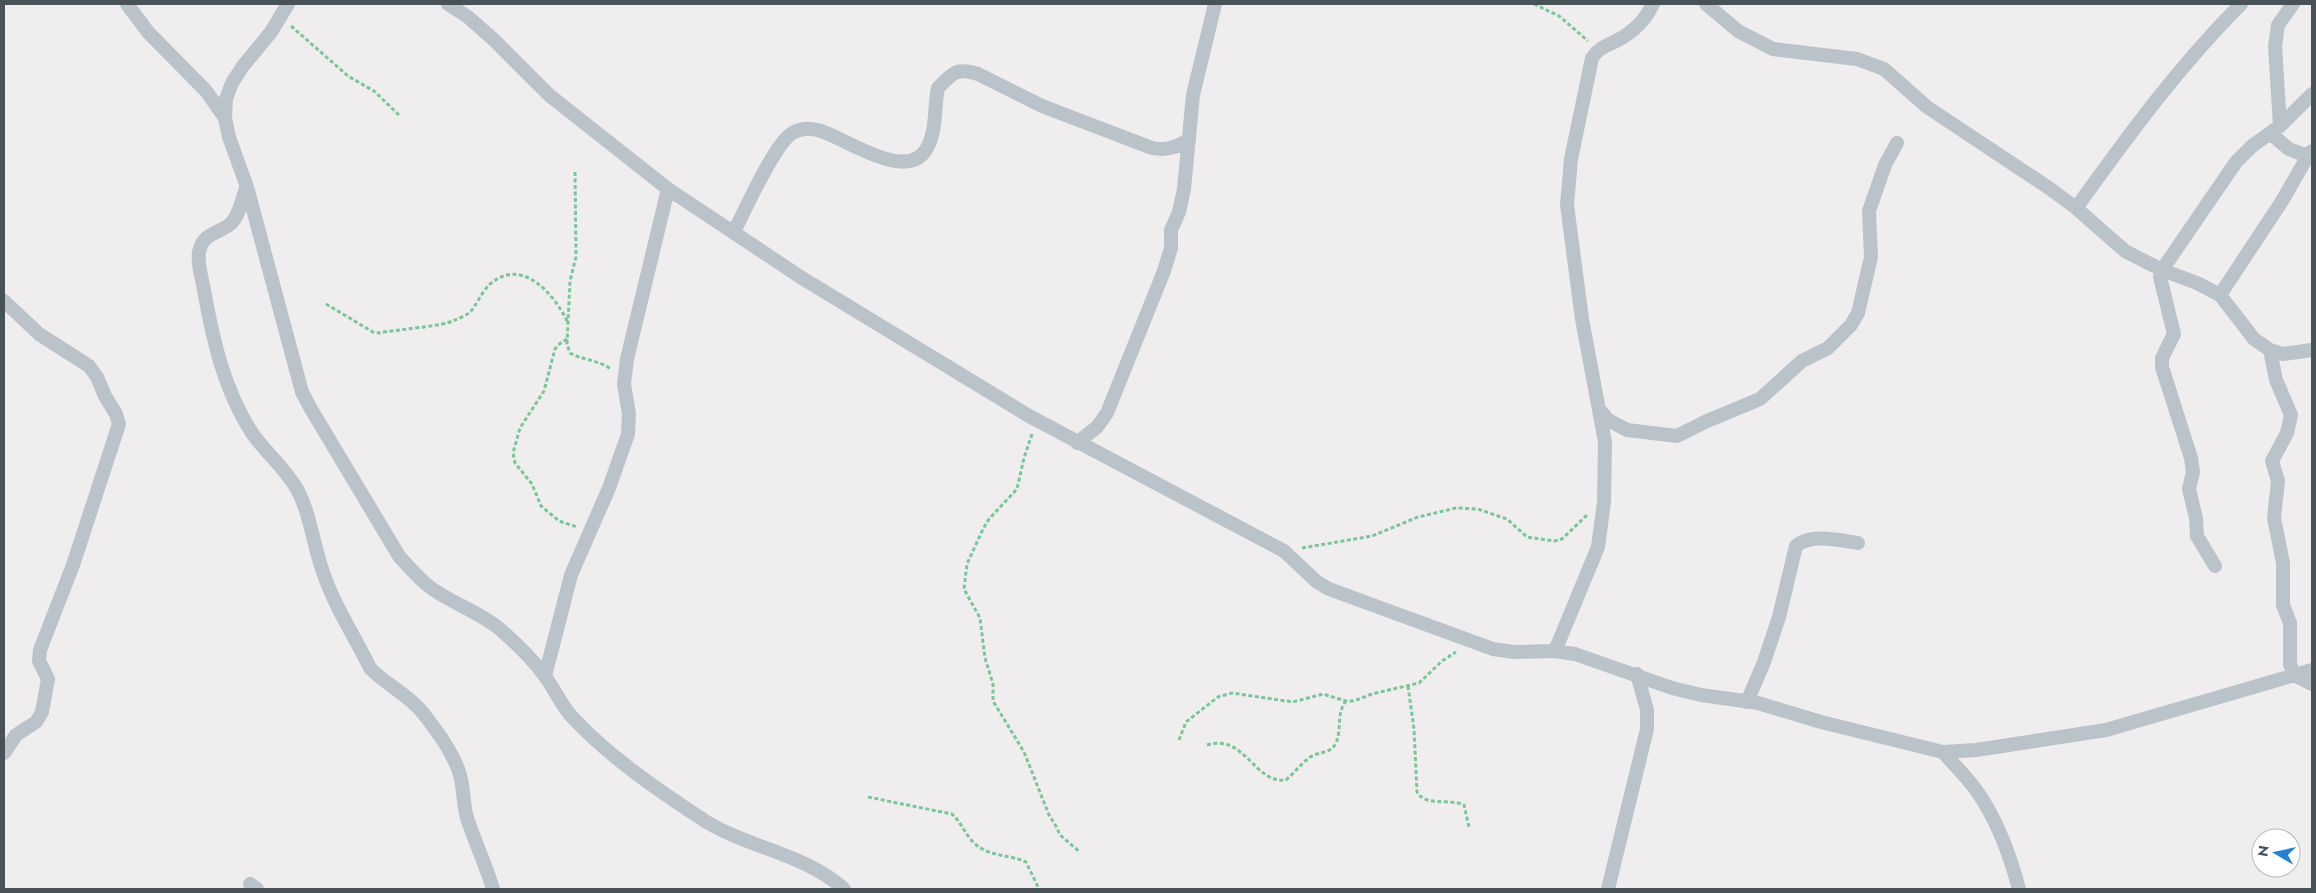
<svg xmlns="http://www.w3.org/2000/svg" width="2316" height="893" viewBox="0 0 2316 893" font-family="Jost,sans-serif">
<rect width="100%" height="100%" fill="#f0edee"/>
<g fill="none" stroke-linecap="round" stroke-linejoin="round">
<path stroke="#78c799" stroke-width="3" stroke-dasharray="4 2.5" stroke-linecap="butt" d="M1534,4l25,12 29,25
M291,26l57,50 26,15 26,25
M575,172l1,85 -6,24 -3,63 3,9c13,7 28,7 41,16
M326,304l47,28 6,1c19,-4 62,-6 76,-13 4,-2 10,-4 14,-7 6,-5 12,-20 20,-28 33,-30 66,10 79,38
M567,339l-9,6 -3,4 -11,42 -24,37 -7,25 2,10 17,21 9,22 18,15 18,6
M1032,434l-8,24 -7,31 -28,30 -6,10 -16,35 -3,25 16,29 5,40 8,26v17l31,51 25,63 7,11 4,9 20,17
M1302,548l70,-12 46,-19 38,-9 22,1 20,7 9,3 20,18 27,4 8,-2 26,-25
M1408,686l6,43 3,63c8,15 33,6 47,13l5,22
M1179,740l7,-18 32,-25 14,-4 61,9 30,-8 23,7h8l18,-7 47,-11 23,-22 14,-9
M1207,745c38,-12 47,39 79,35 8,-7 15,-16 23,-22 8,-7 21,-3 27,-15 6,-13 0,-30 10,-42
M868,797l84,17c9,8 13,20 22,29 15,14 34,11 52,19l13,27"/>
<path stroke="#bac3c9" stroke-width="14" d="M127,4l21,28 58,59 19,27 4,19 18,50 55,205 9,17 88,147c10,11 20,23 32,32 22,16 51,25 71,43 15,13 31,29 42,44 11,14 17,31 30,44 36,38 81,69 125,98 45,31 104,35 145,72
M448,4l20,13 25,22 56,56 119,94 134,89 227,138 255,135 33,31 12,7 164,60 21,3 41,-1 20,3 97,34 29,7 57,8 63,19 122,30 33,-2 130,-20 206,-60
M1706,4l32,27 35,18 84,10 27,10 43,38 122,81 27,20 49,43 37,19 35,13 23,12 34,44 16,11 13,4 29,-4
M225,118l1,-19 6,-16 11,-17 28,-34 17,-28
M2280,126l-5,-80 3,-21 15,-21
M2271,134l18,15 13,5h7l3,-3
M246,188c-4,11 -7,30 -17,37 -12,9 -26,8 -30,27 -2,12 3,26 5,38 9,50 20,100 48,143 14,20 33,35 45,56 13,24 16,54 25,80 11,35 32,66 48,99 16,17 38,26 53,45 14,18 33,43 38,66 3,14 2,27 7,42 8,23 18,45 25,68
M2076,208c52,-72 102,-141 165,-204
M734,232c10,-20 42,-92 60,-100 8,-4 18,-4 27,-1 24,7 87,53 106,17 10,-18 7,-41 11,-60 15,-15 18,-21 40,-14l64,32 110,42c15,3 24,-1 37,-8
M2220,295l62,-94 27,-47
M4,301l35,33 50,32 8,11 8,19 11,18 3,10 -46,141 -33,85 -1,11 9,18 -6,33 -6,10 -20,13 -12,18
M2270,350l6,30 15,35 -4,18 -15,28 6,20 -4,37 9,45v42l7,18v41l4,11 18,9
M1599,409l9,11 19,10 50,6 30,-15 53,-22 42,-38 26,-13 23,-23 7,-12 13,-56 -2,-46 16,-46 12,-22
M1077,443l20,-16 10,-14 57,-142 7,-23v-18l8,-18 5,-23 9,-94 22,-91
M2215,566l-18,-30 -1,-18 -7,-29 4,-17 -2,-14 -29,-91v-9l12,-24 -14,-57 2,-7 74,-108 16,-16 28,-20 32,-32
M1555,651l43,-104 6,-45 1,-60 -23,-123 -15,-114 4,-46 21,-101c7,-11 15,-12 26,-18 15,-8 28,-21 35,-36
M545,676l26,-101 38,-87 19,-54 1,-20 -5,-30 3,-25 41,-170
M1747,702l17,-40 15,-45 17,-71c14,-13 44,-6 62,-3
M1943,752c11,13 24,25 33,38 21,29 34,65 43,99
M250,884l7,5
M1608,889l39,-160v-19l-10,-36"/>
</g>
<rect width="2316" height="893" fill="none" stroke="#475259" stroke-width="10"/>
<g transform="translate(2276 853) rotate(279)"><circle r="24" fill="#ffffff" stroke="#b5babd"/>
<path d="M0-4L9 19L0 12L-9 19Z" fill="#2581d3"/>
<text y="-8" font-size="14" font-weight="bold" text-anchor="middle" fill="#475259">N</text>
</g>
</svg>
